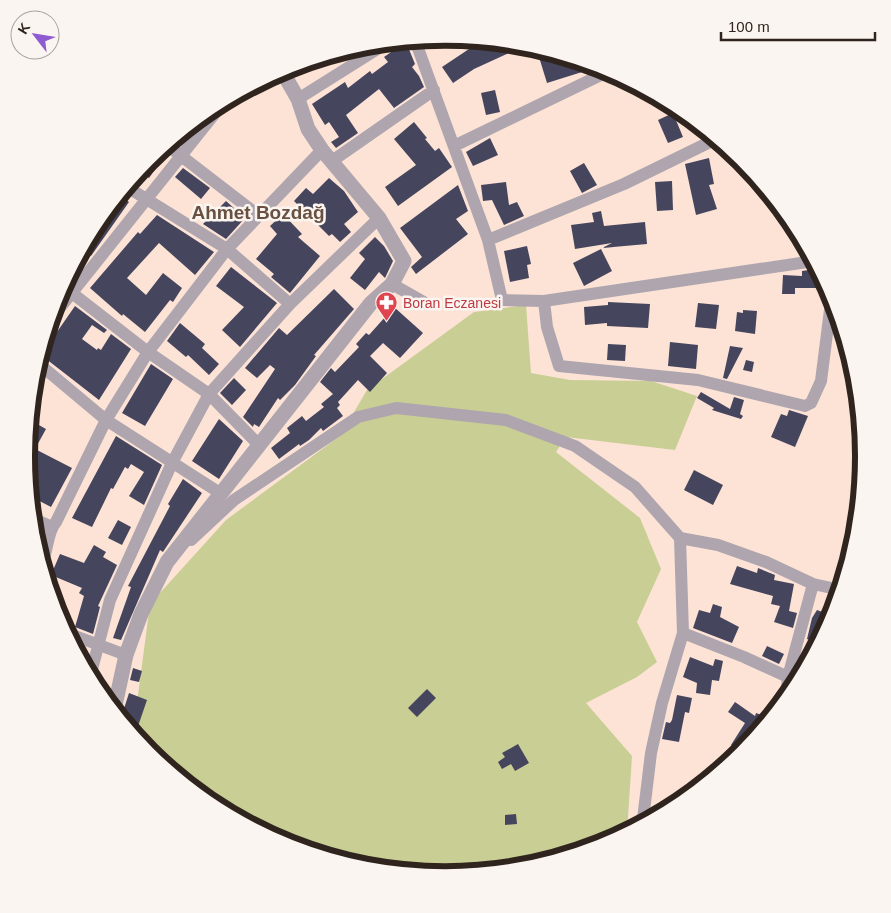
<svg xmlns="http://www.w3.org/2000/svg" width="891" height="913" viewBox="0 0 891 913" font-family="Arial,sans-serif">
<rect width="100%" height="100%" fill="#fce3d5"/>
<path fill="#c9ce94" d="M526,305l5,68 39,7 81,1 46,15 -22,54 -109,-13 -10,15 84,66 21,51 -24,53 20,40 -20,15 -51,26 46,53 -5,77c-79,42 -176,50 -263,35 -12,-2 -24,-8 -36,-11 -14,-4 -30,-8 -43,-13 -56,-24 -114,-65 -152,-111l17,-129 76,-84 114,-84 27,-46 107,-78z"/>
<path fill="#46455e" d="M481,41l45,4 -52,24 -21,14 -11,-16z
M406,42l9,22 -3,3 7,9 5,11 -30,21 -15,-19 -33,26 12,18 -22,15 -5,-6 8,-5 -10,-15 -4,3 -13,-21 33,-22 3,6 22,-17 2,3 16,-12 -4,-5z
M552,53l21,6 25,8 -51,16 -8,-26z
M495,90l5,22 -14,3 -5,-22z
M673,113l10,24 -15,6 -10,-23z
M414,122l13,16 -2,1 10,12 4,-3 13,19 -54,39 -13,-19 31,-22 -22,-26z
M490,138l8,17 -25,11 -7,-14z
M161,150l5,4 -17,24 -9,-7z
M709,158l5,26 -5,1 8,24 -21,6 -11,-51z
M584,163l13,22 -15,8 -12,-22z
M183,168l27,20 -9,11 -26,-22z
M329,178l15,13 14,21 -14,12 7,8 -11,10 -8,-8 -3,2 -35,-35 12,-13 7,6z
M672,181l1,29 -16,1 -2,-29z
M506,182l3,23 8,-3 7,14 -20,9 -12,-25 -9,1 -2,-16z
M458,185l10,26 -12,8 12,15 -52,40 -5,-7 11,-10 -22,-29z
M120,196l9,6 -38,54 -8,-6 14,-27z
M226,201l19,17 -19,21 -23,-15z
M601,211l3,15 41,-4 2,22 -45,4 10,-5 -37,6 -4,-24 23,-3 -2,-9z
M283,214l19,20 -4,3 22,19 -30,37 -19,-16 3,-3 -18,-15 21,-25 -7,-8z
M157,215l57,37 -19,23 -36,-32 -32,35 19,17 17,-22 19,15 -9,14 -3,-2 -25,32 -22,-18 -1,2 -32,-28 48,-56 2,2z
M375,237l9,9 9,15 -8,17 -6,-6 -14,18 -15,-12 15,-19 -6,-6z
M527,246l4,18 -4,1 2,13 -19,4 -6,-31z
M601,249l11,22 -28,15 -11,-23z
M231,267l46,36 -37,44 -18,-17 22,-23 -28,-21z
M816,269h2l4,7v12h-27v6h-13l1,-19 19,1v-5z
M334,289l20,20 -40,46 2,1 -21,29 -15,15 -2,-2 -19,29 -5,-3 -1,3 -10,-10 32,-48 -5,-4 -13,13 -12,-10 34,-40 8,7z
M608,302l42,2 -2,24 -41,-2v-3l-22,2 -1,-18 24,-2z
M698,303l21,2 -3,24 -21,-2z
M75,306l32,24 -3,3 -12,-8 -10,14 15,11 1,-2 3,2 10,-16 20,15 -32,51 -58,-45z
M394,307l29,26 -23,25 -17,-15 -13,13 17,17 -17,19 -12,-12 -20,22 2,3 -3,3 6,8 -20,15 -2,-3 -12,12 -9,6 -1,-2 -20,15 -8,-11 19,-15 -3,-5 15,-12 4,5 18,-14 -3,-3 12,-10 -13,-12 11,-14 4,4 24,-25 -3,-3 10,-11 3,2z
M743,310l14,1 -2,23 -20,-3 2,-19 6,1z
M180,323l25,21 -3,4 17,16 -10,11 -21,-20 -2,2 -19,-16z
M670,342l28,3 -2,24 -28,-3z
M608,344l18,1 -1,16 -18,-1z
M730,346l13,2 -16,31 -4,-1z
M746,360l8,2 -2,10 -9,-2z
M151,364l22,15 -28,47 -23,-13z
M234,378l12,12 -14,15 -12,-12z
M701,392l29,17 4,-12 10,3 -4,14 3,2 -2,3 -29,-9 2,-2 -17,-10z
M789,410l19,6 -13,31 -24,-10 10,-23 6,2z
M219,419l24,22 -24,38 -27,-18z
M30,420l16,9 -11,20 37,19 -21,39 -21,-11 -4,-40z
M116,436l46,29 -18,40 -15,-9 15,-24 -13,-8 -3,5 -3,-2 -12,22 -2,-1 -19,39 -20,-9z
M694,470l29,15 -10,20 -29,-15z
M183,479l19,14 -39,59 -3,-2 -39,90 -8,-2 18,-51 -3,-1 42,-80 -2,-2z
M118,520l13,7 -9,18 -14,-7z
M33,527l9,4 -4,18 -4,-11z
M94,545l12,7 -3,5 14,8 -19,41 2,1 -7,27 -18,-7 9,-31 -5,-3 3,-5 -31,-13 9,-21 24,9z
M737,566l20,7 1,-5 17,7 -1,5 20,4 -5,27 8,2 -4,15 -19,-6 6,-16 -9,-2 2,-8 -43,-12z
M713,604l9,3 -2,10 19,10 -7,16 -39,-15 6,-18 11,3z
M817,610l16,6 -14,28 -12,-5 5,-21z
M767,646l17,8 -5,10 -17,-8z
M690,657l23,9 2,-7 8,2 -4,20 -7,-1 -2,15 -14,-2 1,-10 -14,-6z
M133,668l9,3 -3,11 -9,-2z
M427,689l9,9 -19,19 -9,-9z
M129,693l18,7 -12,35 -14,-17z
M677,695l15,3 -3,15 -4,-1 -6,30 -17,-3 4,-17 4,1 2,-3z
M735,702l20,14 1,-3 14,5 -28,35 -11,-8 14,-22 -17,-11z
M518,744l11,19 -14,8 -4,-7 -9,5 -4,-7 7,-5 -3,-4z
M516,814l1,10 -12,1v-10z"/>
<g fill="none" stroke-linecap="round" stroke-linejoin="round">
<path stroke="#aea5af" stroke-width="12" d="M415,40l73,200 14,60 42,1
M298,99l89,-56
M167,145l92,71
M454,146l155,-75
M332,161l102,-71
M127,187l100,62 63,55
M488,240l136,-56 92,-45
M814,261l-270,40 3,26 12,39 139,14 107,26 6,-3 10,-22 11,-87
M392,284l35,20
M72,293l76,59 61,42 51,52
M51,319l173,-217
M38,363l68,57 114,73
M32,518l20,9
M191,540l43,-40 124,-83 38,-9 110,12 69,26 60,41 45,51 38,7 48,17 47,22 28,6
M42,563c6,-12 5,-31 14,-41l50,-102 42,-68 79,-103 95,-99
M67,633l59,22
M683,633l61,24 44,20
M90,677l20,-77 62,-137 37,-69 81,-90 89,-86
M786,699l2,-22 25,-93
M649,821l-6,-2 8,-66 11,-50 21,-70 -3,-95"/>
<path stroke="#aea5af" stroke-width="15" d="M114,710l12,-55 15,-41 26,-52 204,-259 21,-19 12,-23 -25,-43 -57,-68 -14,-21 -10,-30 -16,-28"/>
</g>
<defs>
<symbol id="pharmacy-pin" viewBox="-11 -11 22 30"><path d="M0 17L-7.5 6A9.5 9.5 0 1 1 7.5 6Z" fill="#e0444e" stroke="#fbf5f1"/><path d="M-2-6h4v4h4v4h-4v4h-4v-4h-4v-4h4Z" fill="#fff"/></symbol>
</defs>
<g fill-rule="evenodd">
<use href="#pharmacy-pin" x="374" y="290" width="25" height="34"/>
</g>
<g text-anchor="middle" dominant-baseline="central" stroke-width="5" stroke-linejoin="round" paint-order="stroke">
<g font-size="14" fill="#be3a42" stroke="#fbf5f1" text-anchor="start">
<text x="403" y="303">Boran Eczanesi</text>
</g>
<g font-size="19" font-weight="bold" fill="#695041" stroke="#fbf5f1">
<text x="258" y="212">Ahmet Bozdağ</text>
</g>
</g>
<path d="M0 0H891V913H0ZM35 456a410 410 0 1 1 820 0a410 410 0 1 1-820 0Z" fill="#fbf5f1" fill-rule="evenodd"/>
<path fill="none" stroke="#30251e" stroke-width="6" d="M35 456a410 410 0 1 1 820 0a410 410 0 1 1-820 0Z"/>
<g transform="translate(35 35) rotate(301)"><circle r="24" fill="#fbf5f1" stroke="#aaa29d"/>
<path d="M0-4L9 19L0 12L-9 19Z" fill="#8f5bd3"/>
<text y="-8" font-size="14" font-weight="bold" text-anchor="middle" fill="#30251e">K</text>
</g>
<path d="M721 32v8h154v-8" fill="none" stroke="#30251e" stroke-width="2.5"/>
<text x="728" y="32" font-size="15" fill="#30251e" stroke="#fbf5f1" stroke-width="4" paint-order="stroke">100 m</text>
</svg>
